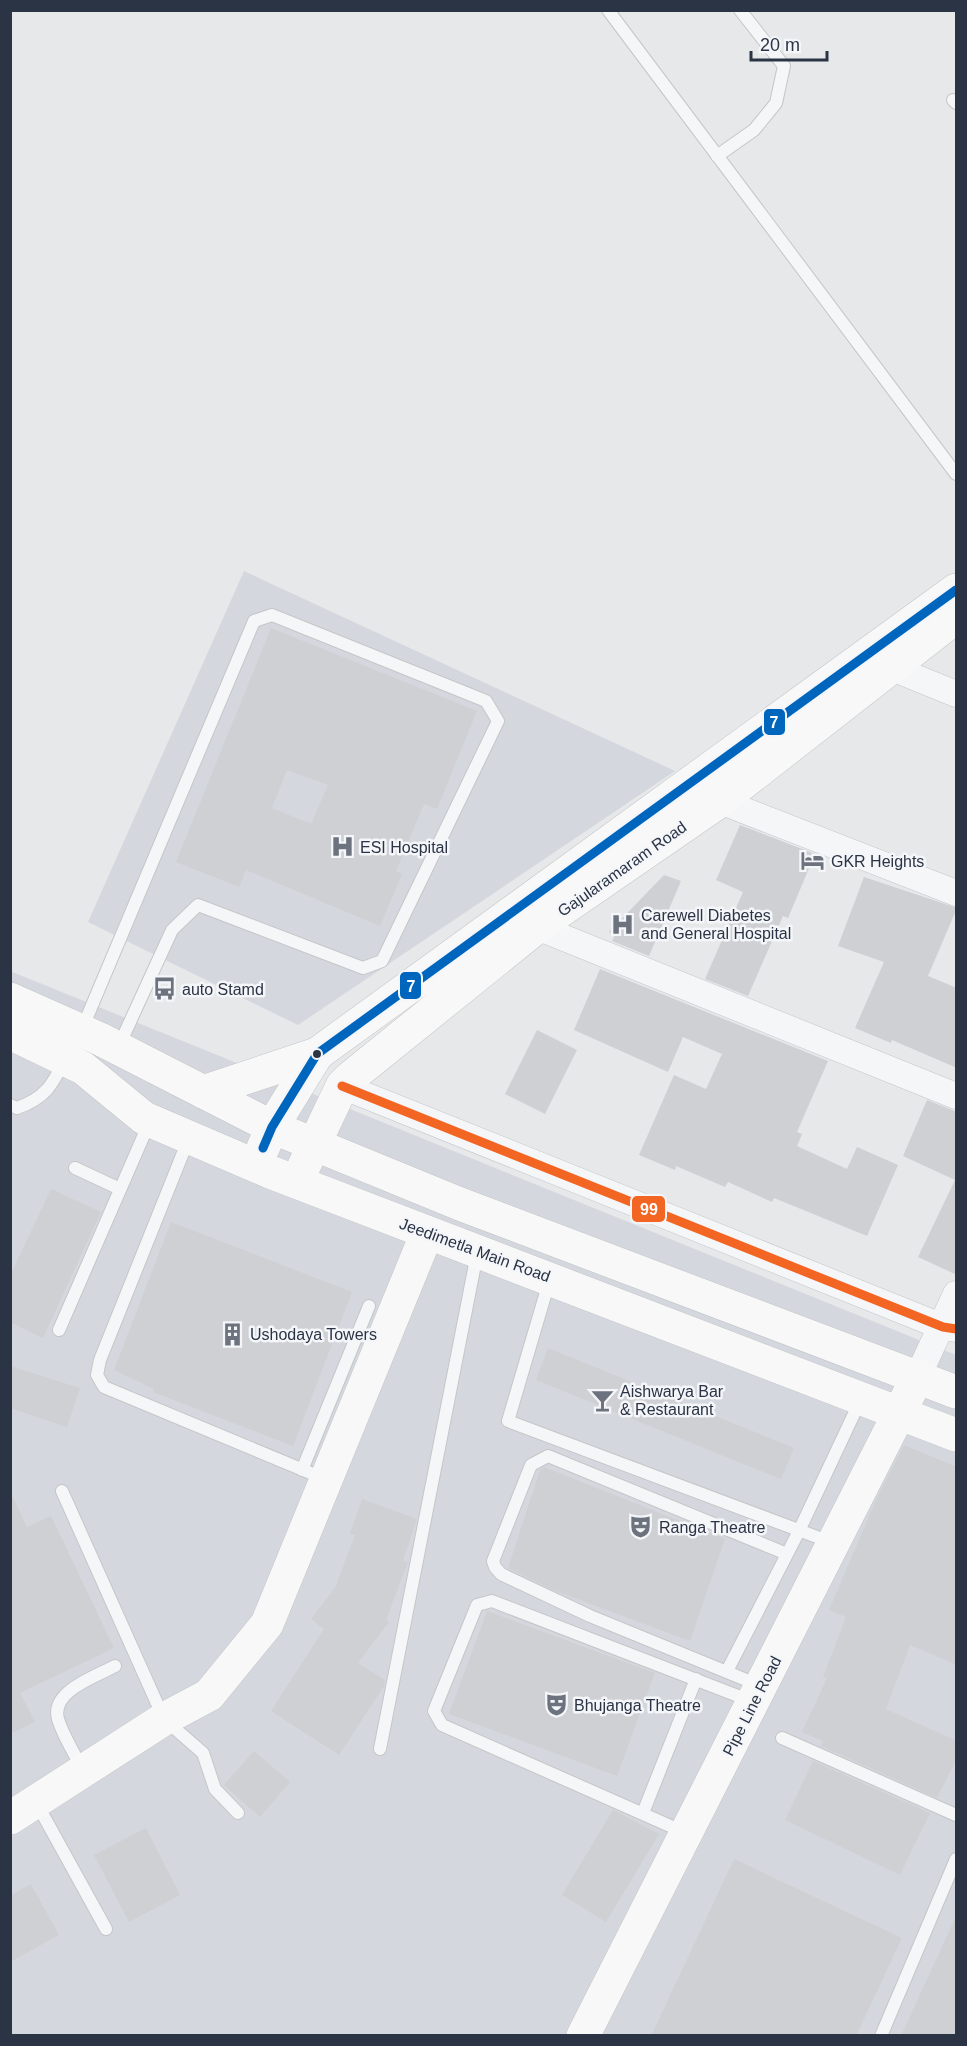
<svg xmlns="http://www.w3.org/2000/svg" width="967" height="2046" viewBox="0 0 967 2046" font-family="Arial,sans-serif">
<rect width="100%" height="100%" fill="#e6e8ea"/>
<path fill="#d4d7dd" d="M244,571l431,200 -377,254 -210,-103z
M10,971l946,384v680h-945z"/>
<path fill="#ced0d3" fill-rule="evenodd" d="M271,628l206,83 -40,98 -13,-5 -28,67 6,3 -22,52 -134,-56 -7,17 -63,-25zM287,770l41,15 -17,39 -39,-16z
M740,825l75,29 -27,64 -5,-2 -35,80 -43,-17 38,-87 -27,-12z
M664,875l17,6 -32,75 -37,-15 3,-6 -6,-3z
M864,877l93,31 -29,68 29,12v80l-65,-28 -1,3 -36,-15 29,-66 -46,-16z
M600,969l228,92 -31,71 5,2 -5,12 50,23 10,-22 41,18 -31,71 -93,-38 -2,4 -44,-20 -3,5 -49,-21 -1,4 -36,-15 35,-80 32,14 16,-35 -39,-17 -15,35 -94,-42z
M537,1030l40,20 -32,64 -40,-20z
M927,1100l30,12v163l-39,-18 37,-77 -52,-24z
M51,1189l50,23 -58,126 -33,-16v-46z
M171,1222l181,70 -59,154 -140,-54 1,-3 -40,-19z
M548,1348l246,100 -13,31 -245,-99z
M10,1366l70,22 -13,39 -57,-19z
M904,1445l53,22v198l-47,-20 -24,64 71,32v17l-20,40 -116,-52 2,-5 -21,-9 25,-54 -4,-1 23,-60 -17,-7 47,-110z
M544,1467l181,72 -35,102 -137,-51 -45,-22 32,-98z
M10,1491l17,36 24,-11 63,132 -94,45 15,29 -25,12z
M362,1499l55,20 -14,42 5,1 -22,58 3,2 -31,41 27,17 -1,6 -45,69 -68,-44 53,-82 -13,-10 24,-31 20,-53 -5,-1z
M487,1611l168,62 -38,103 -168,-62z
M254,1751l36,31 -30,35 -36,-32z
M813,1761l117,52 -30,62 -115,-55z
M613,1810l46,24 -53,88 -44,-27z
M146,1828l34,67 -51,27 -35,-67z
M734,1859l168,79 -46,98h-205z
M31,1884l28,51 -49,27v-66z
M957,1914v122h-56z"/>
<g fill="none" stroke-linecap="round" stroke-linejoin="round">
<defs>
<path id="lane" d="M608,10l348,464
M953,100l3,3
M717,156l37,-26 22,-27 8,-37 -44,-56
M82,1029l172,-408 18,-6 214,86 12,20 -116,240 -19,7 -165,-63 -26,25 -54,118
M10,1105l7,3c28,-10 35,-22 48,-49
M189,1138l-89,222 -3,15 7,12 221,92
M75,1168l45,21
M549,1282l-41,139 325,122
M59,1330l91,-209
M302,1470l67,-164
M62,1491l102,228 39,34 12,36 23,24
M727,1671l72,-140 62,-132
M761,1686l-171,-70 -89,-42 -6,-7 -2,-6 38,-96 17,-9 239,98
M782,1738l174,77
M380,1749l97,-495
M82,1769c-7,-15 -19,-33 -24,-50 -8,-28 39,-43 57,-53
M37,1804l69,125
M643,1813l53,-134
M686,1833l-244,-108 -8,-14 43,-106 15,-4 259,100
M881,2036l75,-177"/>
<path id="street" d="M892,668l64,26
M720,801l236,92
M537,927l419,169
M342,1086l601,241 13,2
M918,1376l38,-82"/>
<path id="secondary" d="M263,1148l9,-21 45,-73 639,-464
M304,1166l38,-80 9,-9 186,-150 183,-126 236,-184
M10,1818l154,-99 45,-24 58,-71 160,-391
M583,2036l335,-660"/>
<path id="primary" d="M10,999l90,40 172,88 188,77 496,188
M10,1033l73,35 61,50 126,54 686,263
M203,1092l114,-38"/>
</defs>
<use href="#lane" stroke="#c4c6c8" stroke-width="14"/>
<use href="#street" stroke="#c4c6c8" stroke-width="27"/>
<use href="#secondary" stroke="#c4c6c8" stroke-width="34"/>
<use href="#primary" stroke="#c2c5c8" stroke-width="34"/>
<use href="#lane" stroke="#f5f6f7" stroke-width="12"/>
<use href="#street" stroke="#f5f6f7" stroke-width="26"/>
<use href="#secondary" stroke="#f8f8f8" stroke-width="33"/>
<use href="#primary" stroke="#f8f8f8" stroke-width="33"/>
<defs>
<path id="bus-1" d="M342,1086l601,241 13,2"/>
<path id="bus-2" d="M263,1148l9,-21 45,-73 639,-464"/>
</defs>
<use href="#bus-1" stroke="#f4f6f9" stroke-width="14"/>
<use href="#bus-2" stroke="#f4f6f9" stroke-width="14"/>
<use href="#bus-1" stroke="#f26522" stroke-width="9"/>
<use href="#bus-2" stroke="#0065bd" stroke-width="9"/>
</g>
<defs>
<symbol id="hospital-bare" viewBox="-9 -9 18 18"><path d="M-5-5h3v3.5h4V-5h3V5h-3V1.5h-4V5h-3Z" fill="#6c737f" stroke="#f4f6f9" stroke-width="2.5" paint-order="stroke"/></symbol>
<symbol id="hotel-bare" viewBox="-9 -9 18 18"><path d="M-6-4.5h1.5V1H6V5H4.5V3h-9V5H-6ZM-4 0a1.8 1.8 0 1 1 3.6 0ZM.5 0V-2.5h3Q6-2.5 6 0Z" fill="#6c737f" stroke="#f4f6f9" stroke-width="2.5" paint-order="stroke"/></symbol>
<symbol id="bus-bare" viewBox="-9 -9 18 18"><path d="M-5-6H5V4H4V6H2V4H-2V6H-4V4H-5ZM-3.5-4V0h7V-4ZM-3.5 1.2v1.5H-2V1.2ZM2 1.2v1.5H3.5V1.2Z" fill="#6c737f" stroke="#f4f6f9" stroke-width="2.5" paint-order="stroke"/></symbol>
<symbol id="building-bare" viewBox="-9 -9 18 18"><path d="M-4-6H4V6H1V3H-1V6H-4ZM-2.5-4.3h1.7v1.8h-1.7ZM.8-4.3h1.7v1.8H.8ZM-2.5-1h1.7V.8h-1.7ZM.8-1h1.7V.8H.8Z" fill="#6c737f" stroke="#f4f6f9" stroke-width="2.5" paint-order="stroke"/></symbol>
<symbol id="bar-bare" viewBox="-9 -9 18 18"><path d="M-6-5H6L.8 .8V4.5H3.5V6h-7V4.5H-.8V.8Z" fill="#6c737f" stroke="#f4f6f9" stroke-width="2.5" paint-order="stroke"/></symbol>
<symbol id="theatre-bare" viewBox="-9 -9 18 18"><path d="M-5-5.5Q0-4 5-5.5V0Q5 5 0 6Q-5 5-5 0ZM-3.3-2.5H-1v1.5H-3.3ZM1-2.5H3.3v1.5H1ZM-2.8 1Q0 5.5 2.8 1Z" fill="#6c737f" stroke="#f4f6f9" stroke-width="2.5" paint-order="stroke"/></symbol>
</defs>
<g fill-rule="evenodd">
<use href="#hospital-bare" x="326" y="830" width="33" height="33"/>
<use href="#hotel-bare" x="796" y="844" width="33" height="33"/>
<use href="#hospital-bare" x="606" y="908" width="33" height="33"/>
<use href="#bus-bare" x="148" y="972" width="33" height="33"/>
<use href="#building-bare" x="216" y="1318" width="33" height="33"/>
<use href="#bar-bare" x="586" y="1384" width="33" height="33"/>
<use href="#theatre-bare" x="624" y="1510" width="33" height="33"/>
<use href="#theatre-bare" x="540" y="1688" width="33" height="33"/>
</g>
<circle fill="#2b3445" stroke="#f4f6f9" stroke-width="2" cx="317" cy="1054" r="5"/>
<g text-anchor="middle" dominant-baseline="central" stroke-width="5" stroke-linejoin="round" paint-order="stroke">
<g font-size="16" fill="#2b3445" stroke="#f4f6f9" text-anchor="start">
<text x="360" y="847">ESI Hospital</text>
<text x="831" y="861">GKR Heights</text>
<text x="641" y="915">Carewell Diabetes<tspan x="641" dy="18">and General Hospital</tspan></text>
<text x="182" y="989">auto Stamd</text>
<text x="250" y="1334">Ushodaya Towers</text>
<text x="620" y="1391">Aishwarya Bar<tspan x="620" dy="18">&amp; Restaurant</tspan></text>
<text x="659" y="1527">Ranga Theatre</text>
<text x="574" y="1705">Bhujanga Theatre</text>
</g>
<g font-size="16" fill="#2b3445" stroke="#f4f6f9">
<text transform="translate(622 869) rotate(-35)">Gajularamaram Road</text>
<text transform="translate(475 1250) rotate(20)">Jeedimetla Main Road</text>
<text transform="translate(752 1706) rotate(-63)">Pipe Line Road</text>
</g>
</g>
<g stroke="#f4f6f9" stroke-width="2">
<rect x="763" y="708" width="23" height="28" rx="6" fill="#0065bd"/>
<rect x="399" y="971" width="23" height="29" rx="6" fill="#0065bd"/>
<rect x="631" y="1195" width="35" height="28" rx="6" fill="#f26522"/>
</g>
<g font-size="16" text-anchor="middle" font-weight="bold" fill="#fff">
<text x="774" y="728">7</text>
<text x="411" y="992">7</text>
<text x="649" y="1215">99</text>
</g>
<rect width="967" height="2046" fill="none" stroke="#2b3445" stroke-width="24"/>
<path d="M751 51v9h76v-9" fill="none" stroke="#2b3445" stroke-width="3"/>
<text x="760" y="51" font-size="18" fill="#2b3445" stroke="#f4f6f9" stroke-width="4.5" paint-order="stroke">20 m</text>
</svg>
